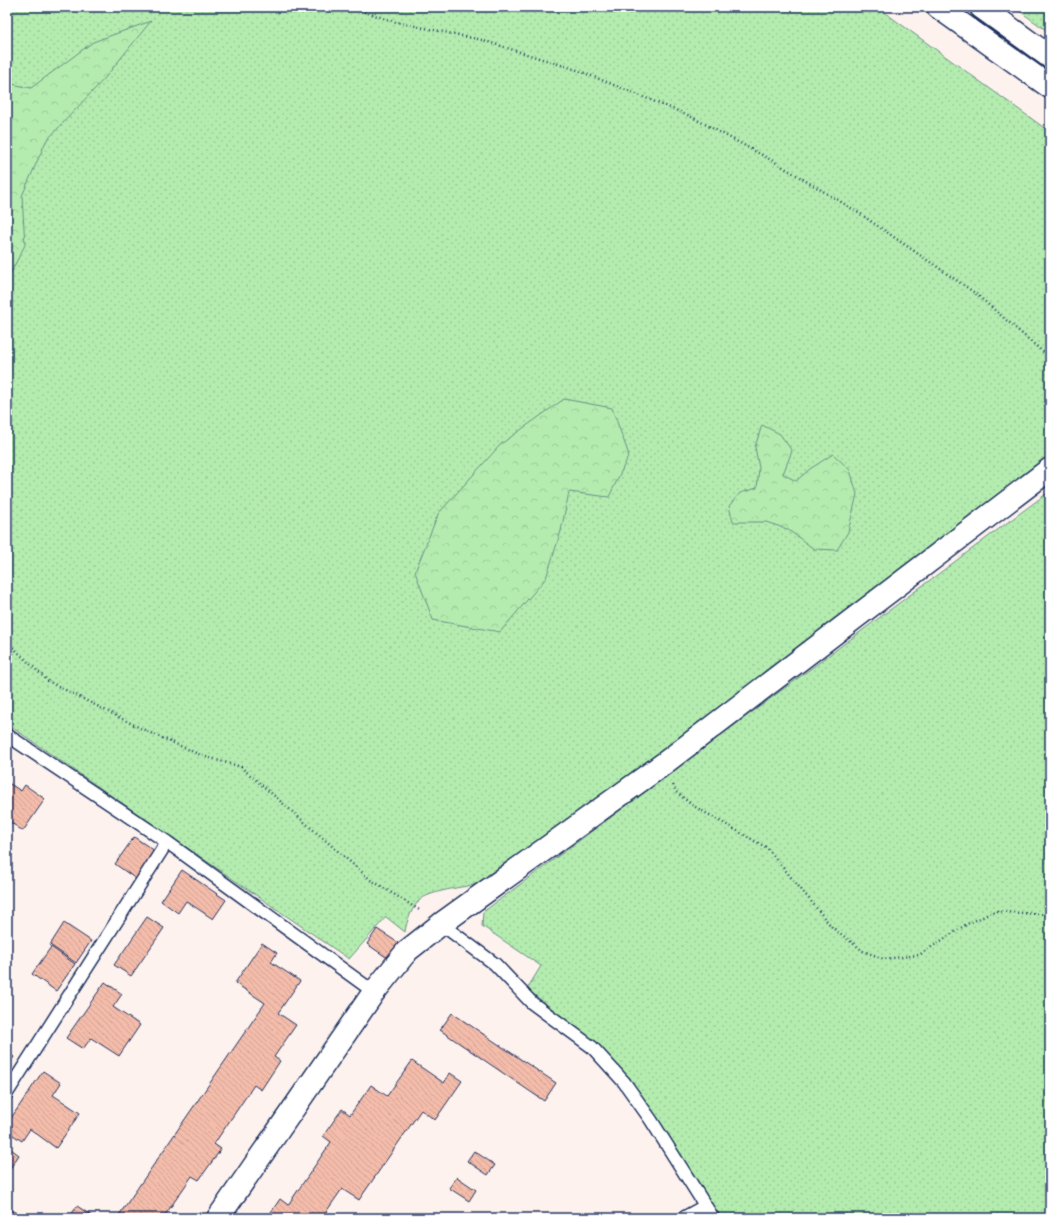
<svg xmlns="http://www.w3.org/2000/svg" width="1057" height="1225" viewBox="0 0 1057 1225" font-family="Pangolin,sans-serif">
<defs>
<pattern id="grass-dots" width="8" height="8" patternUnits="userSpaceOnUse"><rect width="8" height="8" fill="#b4ecaf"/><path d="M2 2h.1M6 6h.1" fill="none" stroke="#9acb99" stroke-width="1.8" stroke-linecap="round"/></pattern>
<pattern id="forest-crowns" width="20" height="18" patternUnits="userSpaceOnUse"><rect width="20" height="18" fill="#b4ecaf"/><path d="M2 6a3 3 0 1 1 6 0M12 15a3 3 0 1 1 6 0" fill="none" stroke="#9acb99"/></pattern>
<pattern id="building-back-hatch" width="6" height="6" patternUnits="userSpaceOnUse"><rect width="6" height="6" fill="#f4bcaa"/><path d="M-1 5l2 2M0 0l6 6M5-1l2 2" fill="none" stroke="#d1a295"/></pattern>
</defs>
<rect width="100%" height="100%" fill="#fdf2ee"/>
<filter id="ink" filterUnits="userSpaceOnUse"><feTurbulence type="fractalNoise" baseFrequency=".025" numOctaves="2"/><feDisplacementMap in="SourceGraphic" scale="8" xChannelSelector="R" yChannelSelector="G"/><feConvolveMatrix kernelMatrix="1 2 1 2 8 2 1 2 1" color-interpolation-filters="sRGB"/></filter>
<g filter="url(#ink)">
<path fill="url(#grass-dots)" stroke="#688e86" d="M7,7h870l173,125v330l-565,421c-15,3 -52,7 -64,16 -8,6 -15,23 -16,33l-19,-15 -37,42 -342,-235z
M1014,7h36v26z
M1050,491v727h-329l-83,-127 -42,-48 -69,-54 14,-23 -59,-40 1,-14z"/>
<path fill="url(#forest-crowns)" stroke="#688e86" d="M151,21l-47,58 -58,62 -24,55 3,49 -18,35v-197l24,5 62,-46z
M564,399l48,9 17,47 -20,42 -40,-5 -8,39 -15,47 -46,54 -67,-12 -18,-48 23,-58 63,-70z
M762,425l18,9 12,17 -9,23 13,7 14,-12 23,-15 17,16 7,24 -9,38 -11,18 -23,-1 -27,-20 -21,-7h-33l-4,-16 11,-13 17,-5 2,-20 -4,-21z"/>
<path fill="url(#building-back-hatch)" stroke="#1b2f5e" d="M7,782l14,9 4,-6 20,14 -22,32 -16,-11z
M134,837l21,14 -19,28 -21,-15z
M182,870l44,30 -13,19 -27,-18 -8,12 -17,-12z
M147,917l17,11 -33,48 -17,-11z
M64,923l27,18 -15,22 -26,-18z
M377,929l23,15 -11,15 -22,-15z
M262,943l15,10 -6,9 29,19 -22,32 18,12 -22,32 6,4 -19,29 -7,-5 -40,59 7,5 -22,31 -7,-4 -29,42h-46l148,-215 -30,-20z
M51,947l24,17 -19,27 -24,-17z
M105,982l17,12 -9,13 27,18 -21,31 -28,-18 -8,11 -17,-11z
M452,1013l104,70 -12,18 -104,-71z
M7,1052l7,5 -7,10z
M412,1061l32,22 6,-10 12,8 -27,39 -14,-10 -62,90 -17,-11 -16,23 9,6h-68l13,-19 8,6 43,-63 -8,-6 19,-27 8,6 21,-30 16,11z
M43,1071l18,12 -8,12 27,18 -24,35 -26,-19 -8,12 -15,-10v-7z
M7,1146l12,9 -12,18z
M474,1151l21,14 -7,10 -21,-14z
M457,1177l19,13 -7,11 -20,-13z
M77,1206l18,12h-26z
M7,1207l17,11h-17z
M423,1214l6,4h-9z"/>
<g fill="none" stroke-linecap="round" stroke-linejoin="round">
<defs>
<path id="lane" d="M7,735l160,107 207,150
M441,924l54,40 37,39 60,44 32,35 27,38 62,98
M7,1093l160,-251
M683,1218l22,-12"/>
<path id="street" d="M218,1218l156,-226 33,-41 34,-27 221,-159 388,-296"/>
<path id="primary" d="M938,7l112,80
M981,7l69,50"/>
</defs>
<use href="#lane" stroke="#1b2f5e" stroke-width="15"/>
<use href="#street" stroke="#1b2f5e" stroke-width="25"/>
<use href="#primary" stroke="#1b2f5e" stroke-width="25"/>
<path stroke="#1b2f5e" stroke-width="2.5" stroke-dasharray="1 3" stroke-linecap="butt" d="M349,7l47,15 86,18 95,30 113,46 83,45 83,50 119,82 75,65
M7,642l41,39 94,48 61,27 38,11 130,113 50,31
M673,785l3,7 16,13 75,43 65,79 31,24 21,8 35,-4 48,-31 29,-13 54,4"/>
<use href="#lane" stroke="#fff" stroke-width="12"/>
<use href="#street" stroke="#fff" stroke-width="22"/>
<use href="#primary" stroke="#fff" stroke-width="22"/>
</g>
</g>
<rect width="1057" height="1225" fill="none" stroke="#fff" stroke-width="24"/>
<rect x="12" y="12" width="1033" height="1201" fill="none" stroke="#1b2f5e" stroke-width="1.5" filter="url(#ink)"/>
</svg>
